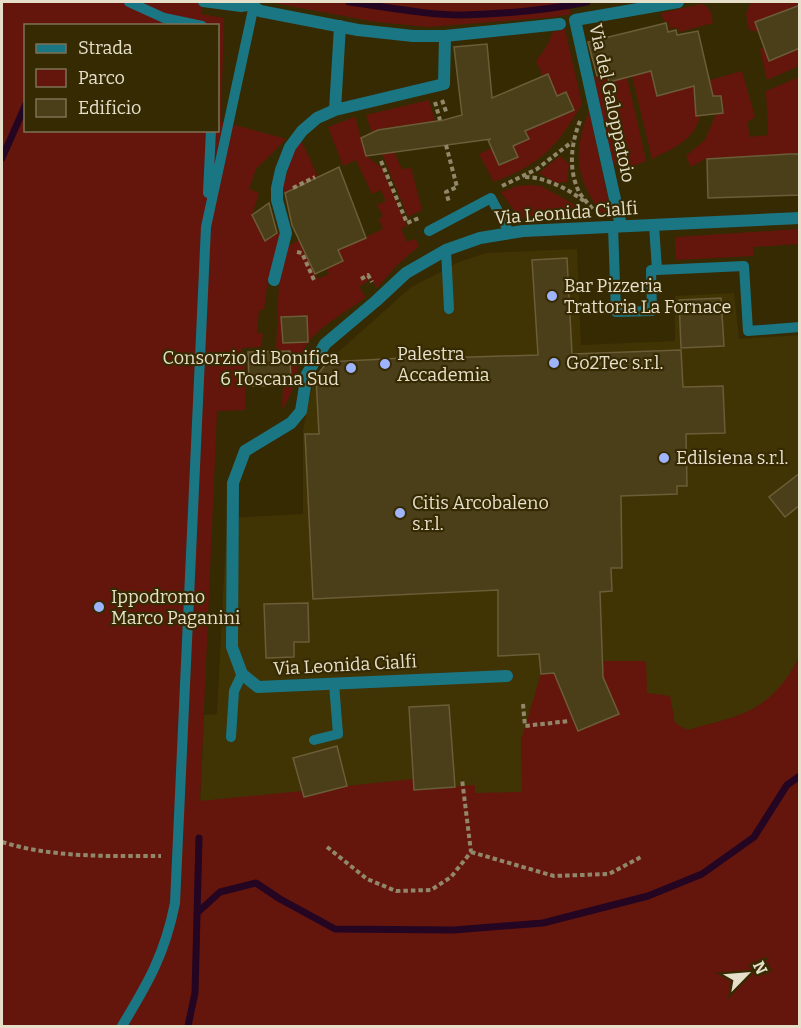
<svg xmlns="http://www.w3.org/2000/svg" width="801" height="1028" viewBox="0 0 801 1028" font-family="Bitter,serif">
<rect width="100%" height="100%" fill="#362a03"/>
<path fill="#403304" d="M577,249l4,96 94,-4v-45l59,-3 5,46 60,-4v322l-9,18 -17,22 -32,19 -54,14 -13,-7 -1,-14 -150,83 -323,16 4,-93 13,-1 10,-196 76,-4v-84l11,-52 13,-16 83,-74 49,-26 27,-9z"/>
<path fill="#65160c" fill-rule="evenodd" d="M2,2h200l-1,12 23,4 -3,103 65,18 -30,30 -7,20 10,4 -7,22 12,26 18,-10 -14,48 -4,31h-5l-2,23 6,1 -2,13 -19,1v6h3v56l-28,1 -17,390 102,-10 2,6 43,-11 66,-7 2,11 60,-5v8l47,-1 -1,-52 20,-66 62,-6v-7h43l1,32 23,3 5,27 12,7c55,-15 84,-18 112,-73v369h-797zM26,26h192v104h-192z
M268,2h300l3,12 -16,3 -127,10 -52,-5z
M755,2h44v3l-43,17 3,10 -10,-2 -3,-17 4,-9z
M701,4c10,2 10,10 12,19l-34,9 -1,-5 -8,2 -2,-8 -4,1 -3,-9z
M565,29l17,75c-26,44 -40,59 -88,78l-15,-28 13,-6 26,9 -5,-11 16,-7 -4,-8 48,-21 -7,-18 -9,4 -9,-22 -5,2 -7,-15 11,-15 6,-14z
M764,47l35,1v18l-32,14 -7,-31z
M651,71l6,24 85,-24 13,46 -8,5 3,15 18,-2 -2,-44 33,-14v77l-92,4 -16,9 -5,-11 19,-16 11,-26 7,-1 -2,-17 -26,2 1,18h4c-6,25 -27,32 -48,43l-20,-83z
M607,74l2,7 18,-4 19,84 -21,8 -13,-6 -19,-85z
M429,100l6,21 -56,8 -7,4 -6,-18z
M589,111l22,102 -10,1c-25,-39 -29,-58 -12,-103z
M355,117l11,39 16,12 25,58 -6,3 6,13 8,-3 4,7 -23,20 -19,22 -6,-9 -12,8 7,10c-19,15 -54,32 -63,55 -8,21 -6,36 -21,57l1,-23 8,-1 -1,-34h-14l3,-70 8,-34 17,-10v13l14,29 11,-5 -2,-6 16,-7 -5,-11 45,-21 -4,-10 4,-3 -6,-11 9,-4 -5,-11 -9,4 -16,-34 -13,6 -15,-39z
M301,140l17,37 -37,18 12,-45z
M394,152l8,17 9,-1 11,42 -14,7 -26,-63z
M560,156l9,8 -2,18 -11,1 -17,-10z
M529,185l12,1 51,28 -73,4 -18,-26 16,-6z
M799,229v15l-46,3 1,9 -78,4 -1,-23z"/>
<g fill="none" stroke-linecap="round" stroke-linejoin="round">
<path stroke="#240622" stroke-width="7" d="M349,2c38,5 76,13 114,13 42,-1 84,-5 124,-13
M2,158l24,-54
M197,913l23,-21 36,-9 24,16 55,30 119,1 89,-7 105,-27 54,-22 52,-37 33,-52 13,-9
M188,1026l7,-33 4,-155"/>
</g>
<path fill="#4b3f1a" stroke="#6a5d38" stroke-width="1.5" d="M800,5v43l-31,13 -14,-39z
M666,23l2,9 8,-2 1,5 21,-4 15,65h8l2,17 -27,3 -2,-30 -37,10 -6,-25 -42,11 -2,-8 -10,2 -9,-34z
M487,44l5,54 56,-24 9,22 9,-4 8,18 -49,21 4,8 -16,7 5,11 -19,8 -11,-25 3,-1 -125,17 -5,-18 17,-8 66,-10 18,-5 -8,-68z
M789,154h11v41l-92,3 -1,-39z
M339,167l27,71 -28,12 5,11 -28,13 -23,-49 -7,-32z
M269,203l8,30 -12,8 -13,-26z
M567,258l5,96 109,-4 2,37 40,-1 2,47 -39,1 1,52h-10v8l-56,2 1,72h-11l1,23 -12,1 3,85 16,37 -41,17 -24,-58 -13,1 -2,-20 -41,2v-66l-185,9 -8,-165h14l-3,-57 11,-15 113,-6v2l98,-3 -6,-95z
M721,298l3,48 -43,2 -2,-48z
M307,316l1,26 -25,1 -2,-26z
M290,351l1,34 -42,1 -1,-34z
M800,473v32l-15,12 -16,-20z
M308,603l1,39h-15v15l-28,1 -2,-54z
M449,705l6,82 -41,3 -5,-83z
M337,746l10,40 -43,11 -11,-39z"/>
<g fill="none" stroke-linecap="round" stroke-linejoin="round">
<path stroke="#91876a" stroke-width="4" stroke-dasharray="4.5 3" stroke-linecap="butt" d="M442,100l5,14
M435,102l5,18
M580,121c-9,23 -12,48 -1,71 4,7 11,13 15,19
M446,145l11,42 -11,5 3,10
M381,161l26,62 12,-5
M525,177c20,0 43,12 59,24
M502,186l35,-17 35,-27
M293,188l22,-11
M297,252l5,1 12,27
M361,279l7,-4 4,7
M523,704l2,22 44,-5
M2,842c52,16 106,14 159,14
M327,847l40,32 29,12 35,-1 20,-13 20,-25 -9,-73
M471,852l83,24 55,-2 32,-17"/>
<path stroke="#1b7684" stroke-width="10" d="M129,2l35,16 38,8
M208,193l3,-63
M613,226l3,86 36,-1 -1,-41h6l-3,-45
M429,231l62,-33 18,34
M446,250l3,59
M657,270l87,-4 4,65 52,-4
M231,737l3,-46 8,-17
M314,740l24,-6 -4,-50
M122,1026c26,-43 43,-72 53,-123l31,-676 48,-222 -13,2 -38,-5"/>
<path stroke="#1b7684" stroke-width="12" d="M254,2v5l6,4 98,19 55,6h32l115,-12
M335,110l5,-84
M621,226l-46,-206 103,-18
M274,280l12,-47 -9,-33v-12l4,-18 9,-23 12,-16 15,-13 18,-8 109,-26 1,-48
M507,676l-249,11 -16,-13 -10,-27 1,-164 12,-32 46,-28 10,-12 6,-37 18,-30 51,-43 30,-28 40,-23 34,-12 43,-7 277,-13"/>
</g>
<g fill="#9eb4fd" stroke="#362a03" stroke-width="2">
<circle cx="552" cy="296" r="6"/>
<circle cx="554" cy="363" r="6"/>
<circle cx="385" cy="364" r="6"/>
<circle cx="351" cy="368" r="6"/>
<circle cx="664" cy="458" r="6"/>
<circle cx="400" cy="513" r="6"/>
<circle cx="99" cy="607" r="6"/>
</g>
<g text-anchor="middle" dominant-baseline="central" stroke-width="4.5" stroke-linejoin="round" paint-order="stroke">
<g font-size="18" fill="#e6dfca" stroke="#362a03">
<text transform="translate(612 103) rotate(78)">Via del Galoppatoio</text>
<text transform="translate(566 213) rotate(-4)">Via Leonida Cialfi</text>
<text transform="translate(345 665) rotate(-3)">Via Leonida Cialfi</text>
</g>
<g font-size="18" fill="#e6dfca" stroke="#362a03" text-anchor="start">
<text x="564" y="286">Bar Pizzeria<tspan x="564" dy="21">Trattoria La Fornace</tspan></text>
<text x="397" y="354">Palestra<tspan x="397" dy="21">Accademia</tspan></text>
<text x="339" y="358" text-anchor="end">Consorzio di Bonifica<tspan x="339" dy="21">6 Toscana Sud</tspan></text>
<text x="566" y="363">Go2Tec s.r.l.</text>
<text x="676" y="458">Edilsiena s.r.l.</text>
<text x="412" y="503">Citis Arcobaleno<tspan x="412" dy="21">s.r.l.</tspan></text>
<text x="111" y="597">Ippodromo<tspan x="111" dy="21">Marco Paganini</tspan></text>
</g>
</g>
<rect width="801" height="1028" fill="none" stroke="#e6dfca" stroke-width="6"/>
<rect x="24" y="24" width="195" height="108" fill="#362a03" stroke="#7c7253" stroke-width="1.5"/>
<rect x="36" y="44" width="30" height="9" fill="#1b7684" stroke="#7c7253" stroke-width="1.5"/>
<text x="78" y="54" font-size="18" fill="#e6dfca">Strada</text>
<rect x="36" y="69" width="30" height="18" fill="#65160c" stroke="#7c7253" stroke-width="1.5"/>
<text x="78" y="84" font-size="18" fill="#e6dfca">Parco</text>
<rect x="36" y="99" width="30" height="18" fill="#4b3f1a" stroke="#7c7253" stroke-width="1.5"/>
<text x="78" y="114" font-size="18" fill="#e6dfca">Edificio</text>
<g transform="translate(747 974) rotate(65)" stroke="#362a03" stroke-width="4.5" paint-order="stroke">
<path d="M0-4.5L10 22L0 15L-10 22Z" fill="#e6dfca"/>
<text y="-9" font-size="16" font-weight="bold" text-anchor="middle" fill="#e6dfca">N</text>
</g>
</svg>
